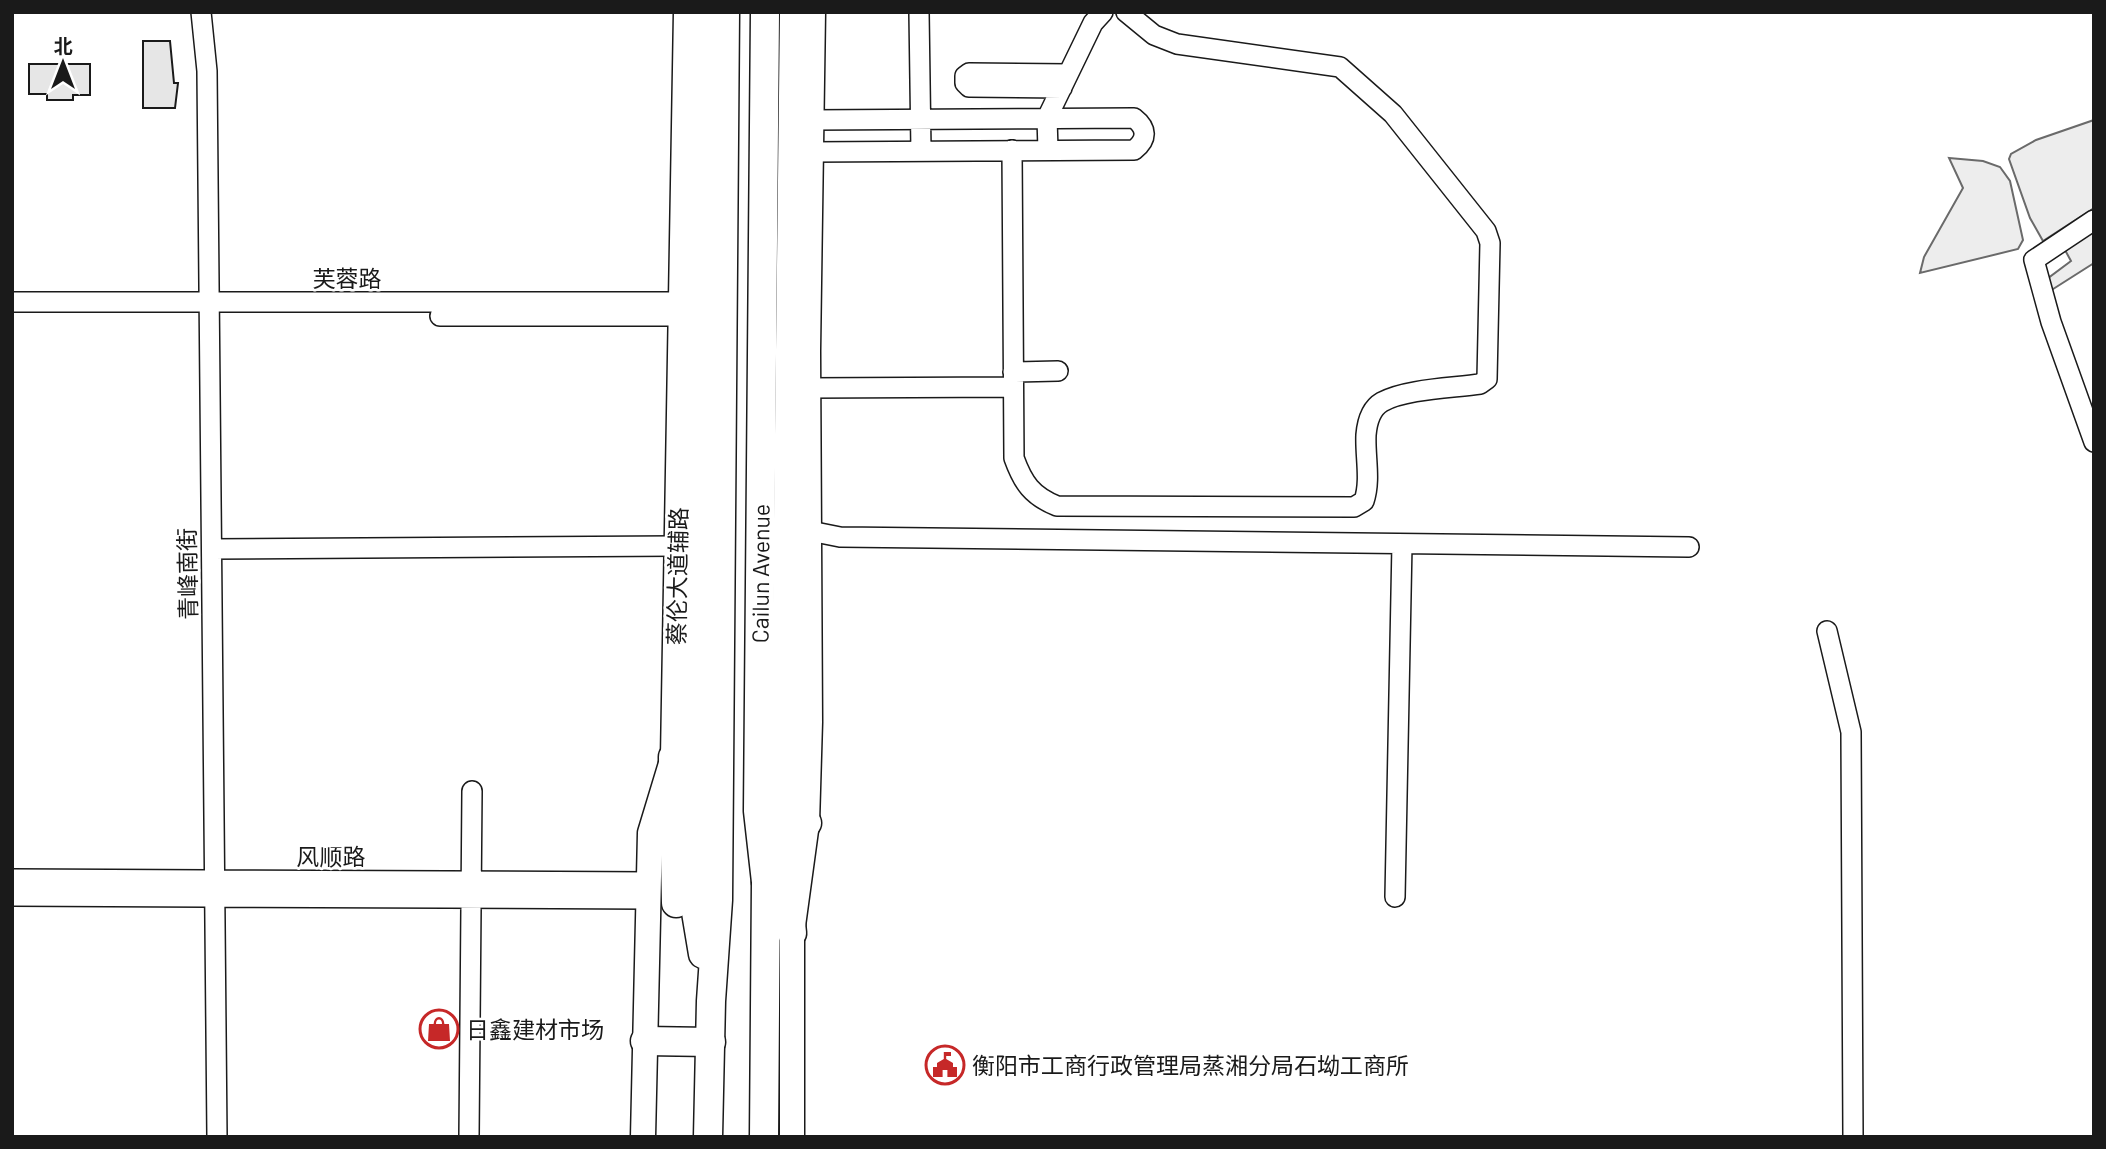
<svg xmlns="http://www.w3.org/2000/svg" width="2106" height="1149" viewBox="0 0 2106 1149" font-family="Barlow,'Noto Sans SC',sans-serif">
<rect width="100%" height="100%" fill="#fff"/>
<path fill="#ededed" stroke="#6a6a6a" stroke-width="2" d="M2094,120v88l-51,33 -13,-23 -21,-59 2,-5 25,-14z
M1949,158l34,3 17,6 10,14 13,59 -5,9 -98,24 4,-16 39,-69z
M2094,228v35l-44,28 -3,-12 24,-18 -6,-11z"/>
<path fill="#e6e6e6" stroke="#1a1a1a" stroke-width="2" d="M143,41h27l4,42h4l-3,25h-32z
M29,64h61v31h-17v5h-26v-6h-18z"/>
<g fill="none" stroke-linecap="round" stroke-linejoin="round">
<defs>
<path id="minor" d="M201,12l6,59 10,1066
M919,12l2,139
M1062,88l-93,-1 -4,-4v-7l4,-3 99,1
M1012,150l2,308c9,25 18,38 43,48l297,1 10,-6c7,-21 1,-44 2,-66 1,-12 4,-26 16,-33 23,-13 71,-14 98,-18l7,-5 3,-136 -4,-12 -93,-117 -53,-47 -163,-23 -23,-9 -28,-23
M1048,150l-1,-32 46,-95 10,-11
M811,152l323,-2c14,-11 13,-22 0,-32l-322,2
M2094,220l-60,40 17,62 43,120
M12,302h669
M440,316h241
M1013,372l45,-1
M809,388l204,-1
M810,531l30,6 849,10
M212,549l465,-3
M1827,631l24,101 2,405
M12,879l637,3
M12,896l636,3
M1395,897l7,-353
M469,1137l3,-346"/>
<path id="major" d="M643,1137l7,-304 23,-76 13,-745
M792,1137v-204l15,-110 3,-101 -2,-371 5,-339"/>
<g id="highway">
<path d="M673,757l3,146"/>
<path d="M766,882l18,-25 10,-845"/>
<path d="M792,933l-8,-76 23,-34"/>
<path d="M703,954l-9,-54 10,-888"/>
<path d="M645,1041l66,1"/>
<path d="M708,1137l3,-136 7,-101 7,-888"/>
<path id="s1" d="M764,1137l2,-255 -8,-71 7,-799"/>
</g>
</defs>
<use href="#minor" stroke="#1a1a1a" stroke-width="22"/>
<use href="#major" stroke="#1a1a1a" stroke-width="27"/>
<use href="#highway" stroke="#1a1a1a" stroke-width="31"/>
<use href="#minor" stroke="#fff" stroke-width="19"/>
<use href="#major" stroke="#fff" stroke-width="24"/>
<use href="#highway" stroke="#fff" stroke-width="28"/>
</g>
<defs>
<symbol id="shop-ring" viewBox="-11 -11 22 22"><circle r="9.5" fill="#fff" stroke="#c62828" stroke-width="1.5"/><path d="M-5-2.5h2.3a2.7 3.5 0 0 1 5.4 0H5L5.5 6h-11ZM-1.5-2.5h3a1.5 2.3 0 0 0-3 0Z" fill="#c62828"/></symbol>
<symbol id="civic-ring" viewBox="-11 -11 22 22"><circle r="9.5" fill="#fff" stroke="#c62828" stroke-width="1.5"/><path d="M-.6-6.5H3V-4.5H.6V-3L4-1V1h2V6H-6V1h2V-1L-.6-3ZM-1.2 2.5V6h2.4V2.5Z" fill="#c62828"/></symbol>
</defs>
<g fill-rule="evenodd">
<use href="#shop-ring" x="417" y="1007" width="44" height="44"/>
<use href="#civic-ring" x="923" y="1043" width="44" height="44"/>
</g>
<g text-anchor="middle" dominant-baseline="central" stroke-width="5" stroke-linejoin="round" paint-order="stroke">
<g font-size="23" fill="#1a1a1a" stroke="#fff">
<text x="347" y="278">芙蓉路</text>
<text transform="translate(187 574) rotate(-91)">青峰南街</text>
<text stroke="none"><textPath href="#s1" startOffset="564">Cailun Avenue</textPath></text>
<text transform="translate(677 576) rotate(-89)">蔡伦大道辅路</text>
<text x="331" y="856">风顺路</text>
</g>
<g font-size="23" fill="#1a1a1a" stroke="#fff" text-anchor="start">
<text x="466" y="1029">日鑫建材市场</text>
<text x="972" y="1065">衡阳市工商行政管理局蒸湘分局石坳工商所</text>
</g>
</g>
<rect width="2106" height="1149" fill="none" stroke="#1a1a1a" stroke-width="28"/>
<g transform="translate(63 63)" stroke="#ffffff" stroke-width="5" paint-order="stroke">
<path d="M0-5L12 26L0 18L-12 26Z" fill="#1a1a1a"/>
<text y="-10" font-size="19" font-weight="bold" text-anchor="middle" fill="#1a1a1a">北</text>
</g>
</svg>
